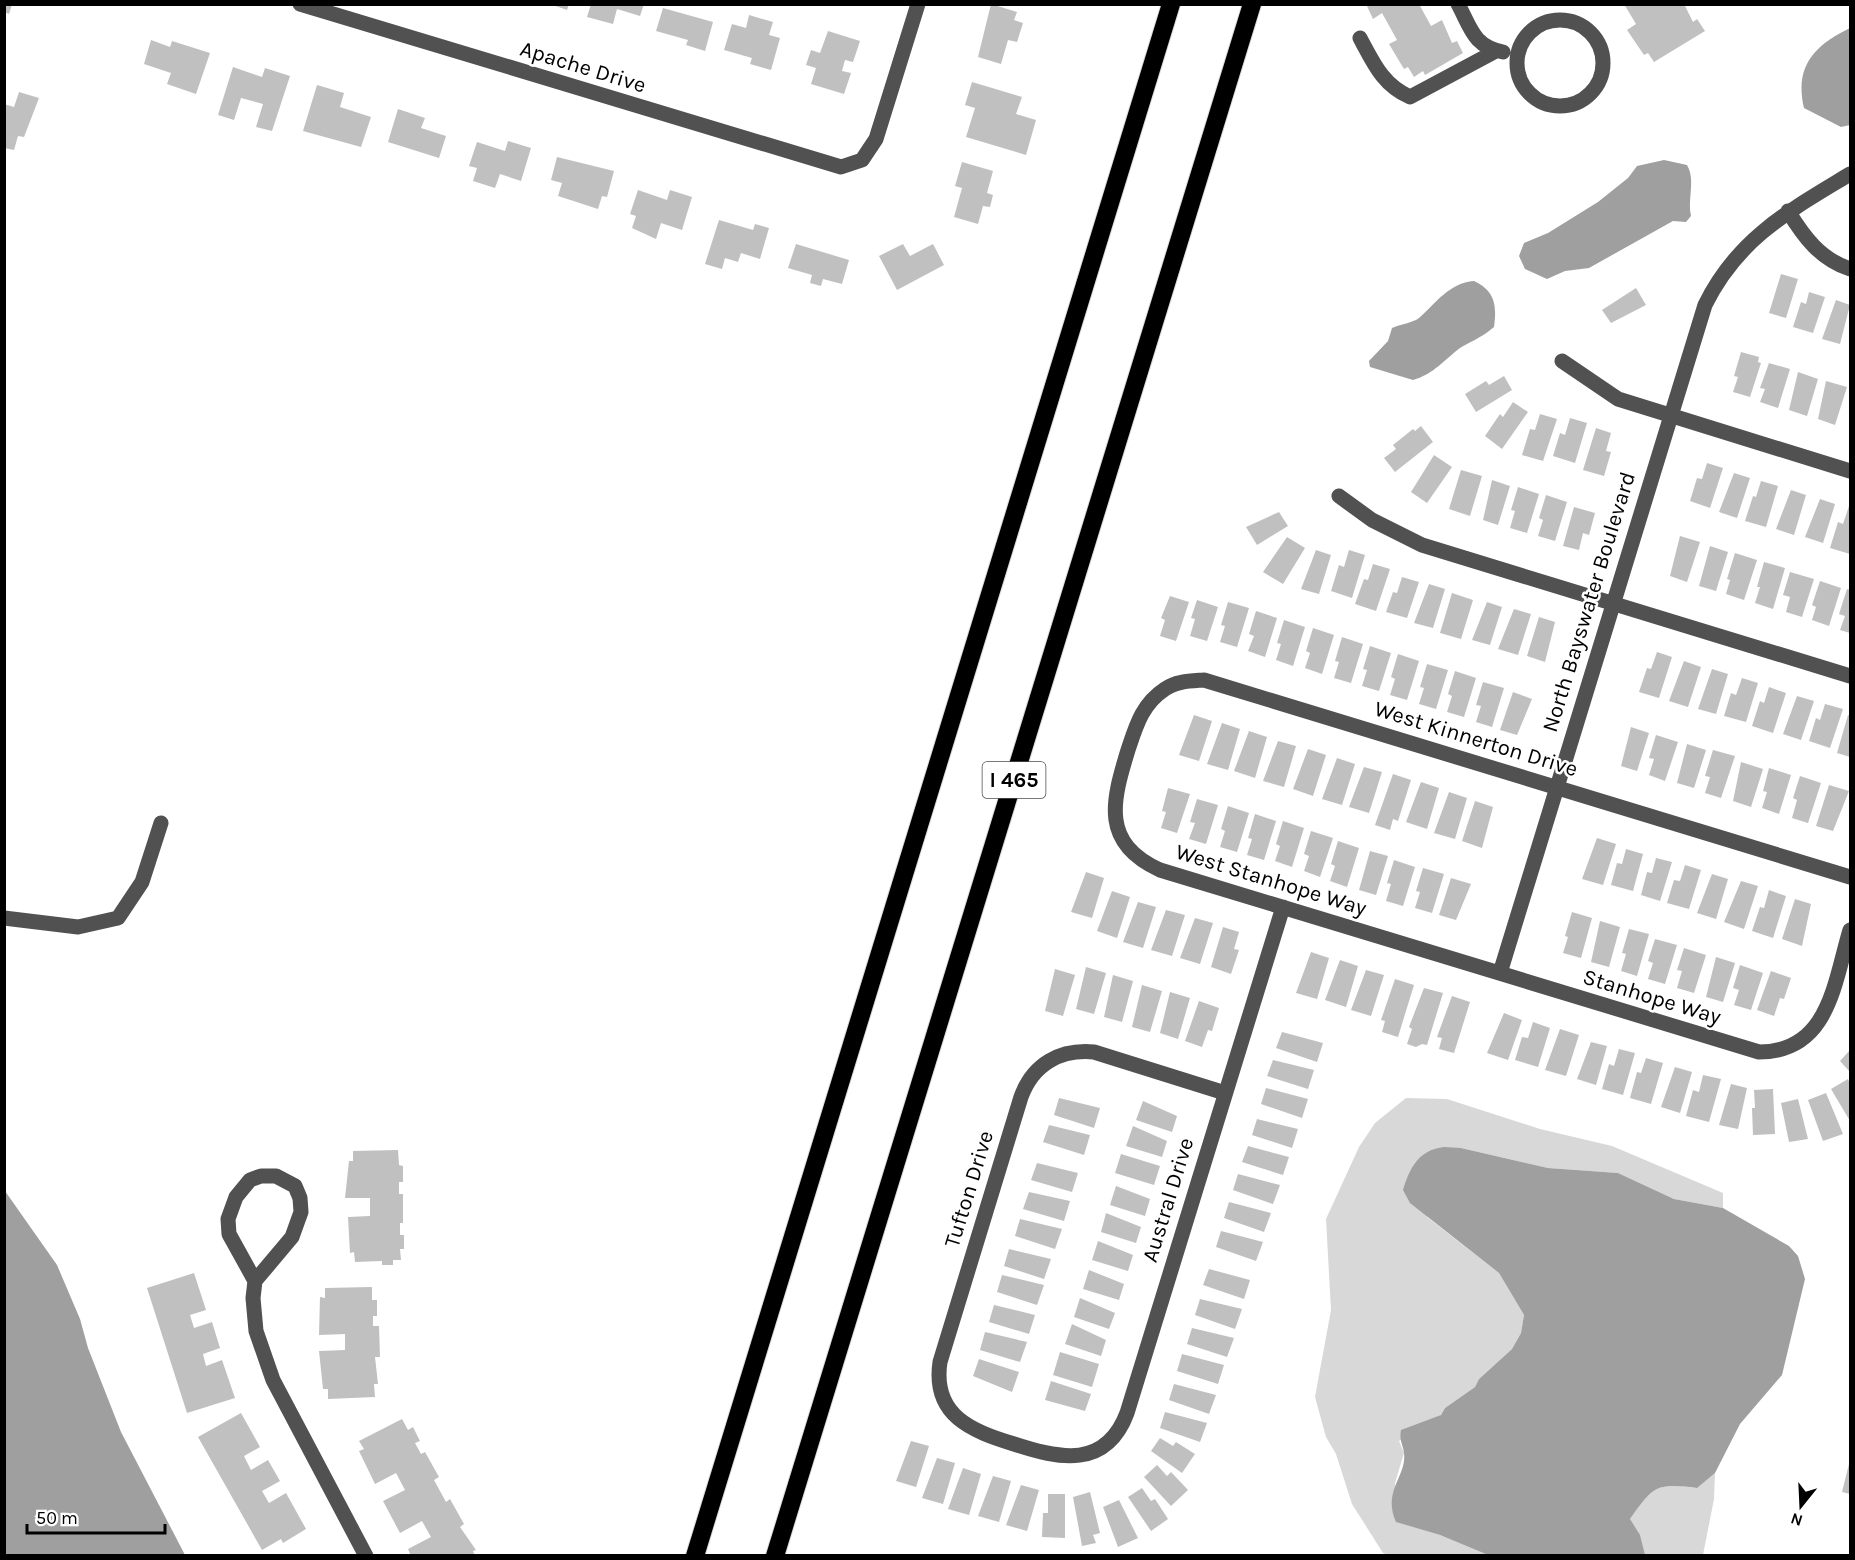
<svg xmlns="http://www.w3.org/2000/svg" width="1855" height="1560" viewBox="0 0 1855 1560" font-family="Karla,sans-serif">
<rect width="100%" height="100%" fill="#fff"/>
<path fill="#d8d8d8" d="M1406,1098l41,1 93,30 72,17 111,47v15l-49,-9 -56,-26 -70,-5 -87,-20 -34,69 72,56 25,42 -3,18 -9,16 -33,30 -4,8 -30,21 -4,7 -42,26 5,12 -9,30 2,39 43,13 48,20 -97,1 -8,-3 -31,-49 -16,-50 -10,-17 -11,-40 16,-87 -5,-91 33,-72 16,-24z
M1715,1473l-1,26 -11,56h-58l-15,-36c24,-33 25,-36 66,-31z"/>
<path fill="#9f9f9f" d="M1850,28v97l-9,2 -37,-19c-10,-42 11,-63 46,-80z
M1664,160l23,5c9,15 0,34 4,51l-5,6 -13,-1 -84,47 -24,3 -18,8 -22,-10 -6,-13 5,-13 24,-10 50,-31 30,-24 9,-12z
M1474,281c21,10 23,24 20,46l-5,4c-9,7 -19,11 -29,17 -16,12 -26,26 -47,32l-43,-13 -1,-6 19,-20 4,-13c8,-4 21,-5 27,-10 17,-15 30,-35 55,-37z
M1444,1147l17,1 87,20 70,5 56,26 49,9 66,38 9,10 7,23 -23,96 -42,49 -25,49 -18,15c-42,-5 -43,-2 -67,31l10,16 5,20h-157l-48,-20 -44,-13c-14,-31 11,-46 8,-69 -1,-9 -5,-12 -3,-23l40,-15 4,-7 30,-21 4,-8 33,-30 9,-16 3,-18 -25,-42 -89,-70 -7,-13c7,-23 16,-40 41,-43z
M5,1191l52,74 23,54 8,29 33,84 64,123h-180z"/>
<path fill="#c0c0c0" d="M4,4h8l-3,10 -5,-2z
M550,4h19l-2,6z
M591,4h53l-4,12 -23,-7 -4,15 -26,-7z
M991,4l26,8 -3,8 9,3 -6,19 -9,-2 -7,24 -23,-7z
M1366,4h53l12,22 11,-6 10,23 5,-2 6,12 -38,22 -2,-4 -9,6 -6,-10 -4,2 -15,-25 8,-4 -15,-27 -9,6z
M1624,4h60l9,18 4,-3 8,12 -51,31 -6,-9 -4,2 -17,-25 9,-6z
M663,8l50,14 -8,29 -19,-6 2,-5 -32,-9z
M749,15l24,7 -4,13 11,3 -9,32 -21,-6 2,-6 -28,-8 8,-26 14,4z
M828,31l32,10 -7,21 -8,-2 -3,11 9,2 -7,21 -33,-10 5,-16 -10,-3 5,-15 9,3z
M151,40l19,7 2,-6 38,12 -14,41 -29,-10 4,-11 -27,-9z
M233,67l29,10 3,-9 25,8 -18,55 -16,-4 7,-23 -22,-6 -7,22 -16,-5z
M972,82l50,15 -6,17 20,6 -10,35 -60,-18 9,-29 -10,-3z
M317,85l27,8 -4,14 31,10 -10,30 -58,-16z
M19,92l20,6 -15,39 -6,-1 -4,14 -10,-2v-44l10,3z
M398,109l27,9 -4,10 25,8 -7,22 -51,-16z
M508,141l23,7 -10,33 -21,-7 -5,14 -22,-7 4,-13 -8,-2 8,-24 28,9z
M557,157l57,14 -7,26 -5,-1 -4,13 -40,-13 4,-13 -11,-3z
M962,162l31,9 -6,22 6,2 -3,12 -7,-1 -5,18 -24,-7 8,-29 -7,-2z
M638,190l29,10 3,-10 22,7 -10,33 -21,-7 -5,16 -24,-11 4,-12 -6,-2z
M719,220l34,10 2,-6 14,4 -9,31 -19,-6 -3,9 -13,-4 -3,11 -17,-5z
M796,244l53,16 -7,24 -19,-5 -2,7 -11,-3 2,-8 -24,-7z
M903,244l7,12 23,-12 11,21 -47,25 -18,-34z
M1781,274l17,5 -12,39 -17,-5z
M1636,288l10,17 -35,18 -9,-13z
M1809,292l16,5 -12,36 -20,-6 8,-25 5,2z
M1836,300l14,5 -10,39 -18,-5z
M1741,352l18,5 -1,5 3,1 -11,34 -17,-5 5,-15 -4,-1z
M1769,363l21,6 -12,39 -18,-6 5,-13 -5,-1z
M1798,372l20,7 -11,37 -18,-6z
M1504,376l8,14 -36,22 -11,-18 21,-13 3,4z
M1826,381l21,6 -12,38 -17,-6z
M1513,402l15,10 -26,37 -17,-13 15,-22 3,3z
M1540,414l17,5 -14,42 -21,-6 8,-26 5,1z
M1570,418l17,5 -12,40 -22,-7 7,-23 5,2z
M1421,426l12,16 -38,30 -11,-14 12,-9 -3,-4 20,-16 2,2z
M1596,428l15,5 -5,18 5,1 -7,24 -21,-6z
M1434,455l18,12 -25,36 -16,-11z
M1707,463l16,5 -13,40 -20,-7 7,-23 5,1z
M1461,470l21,6 -12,40 -21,-7z
M1734,473l16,5 -13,40 -18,-6z
M1492,480l18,6 -12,39 -15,-5z
M1761,481l17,5 -12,41 -21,-6 8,-25 3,1z
M1518,487l21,7 -12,39 -17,-5 5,-17 -4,-1z
M1791,490l15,5 -12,40 -18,-6z
M1546,495l21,7 -12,39 -17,-5 5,-16 -4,-2z
M1820,499l15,5 -12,39 -18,-6z
M1849,506l1,1v47l-20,-6 8,-26 5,2z
M1574,507l21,6 -6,22 -6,-2 -4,17 -16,-4z
M1279,512l9,14 -31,19 -11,-18z
M1680,536l20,6 -13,40 -17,-6z
M1287,537l18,11 -22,36 -20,-12z
M1710,546l18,6 -12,39 -17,-5z
M1316,550l15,5 -12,39 -18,-5z
M1349,550l16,5 -13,43 -21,-7 8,-26 5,2z
M1735,553l22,7 -13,40 -18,-6 4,-14 -3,-1z
M1764,562l21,6 -12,41 -18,-6 5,-16h-3z
M1373,564l17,5 -14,42 -21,-7 9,-25 4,1z
M1790,572l24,7 -12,38 -16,-5 4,-15 -7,-2z
M1402,577l17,5 -12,36 -21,-6 7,-20 4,1z
M1820,581l21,7 -12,38 -17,-6 4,-13 -4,-2z
M1429,584l16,5 -12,39 -19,-5z
M1847,589l3,1v43l-10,-3 5,-14 -6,-2z
M1452,593l21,7 -12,39 -21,-6z
M1170,596l19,6 -13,39 -16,-5 5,-16 -4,-2z
M1197,600l21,7 -11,34 -17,-5 5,-17 -4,-1z
M1228,602l21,6 -12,39 -17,-5 5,-16 -4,-1z
M1487,602l15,5 -12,38 -18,-5z
M1514,609l17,5 -13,41 -20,-6z
M1256,611l21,7 -12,39 -17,-6 6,-15 -5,-2z
M1539,617l16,5 -10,40 -18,-6z
M1284,620l21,7 -12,39 -17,-6 5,-16 -4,-1z
M1313,628l21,7 -12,39 -17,-6 5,-15 -4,-2z
M1342,637l21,7 -12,39 -17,-5 5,-16 -4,-1z
M1370,646l21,7 -12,38 -17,-5 5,-16 -4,-1z
M1657,652l15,5 -13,41 -20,-6 8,-24 4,1z
M1398,654l21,7 -12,39 -17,-5 5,-16 -4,-2z
M1684,661l17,6 -13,40 -19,-6z
M1427,664l21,6 -12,39 -17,-5 5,-16 -4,-1z
M1712,669l16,5 -12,40 -18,-5z
M1455,671l21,7 -12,39 -17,-5 5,-16 -4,-2z
M1742,678l16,5 -12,39 -22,-6 7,-23 5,2z
M1483,682l21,6 -12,39 -16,-5 5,-16 -5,-1z
M1769,687l17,6 -13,40 -21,-7 8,-25 4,2z
M1513,692l19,7 -15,36 -17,-5z
M1797,696l17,5 -13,39 -18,-6z
M1825,704l18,5 -13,39 -21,-7 7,-23 4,2z
M1194,715l18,6 -13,40 -20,-6z
M1848,715l2,1v41l-13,-4z
M1222,723l18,6 -12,41 -21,-6z
M1631,727l18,6 -12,38 -16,-5z
M1249,731l18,6 -12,41 -21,-7z
M1656,735l22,7 -13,39 -16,-6 5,-16 -5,-1z
M1278,741l18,5 -12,41 -21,-6z
M1687,744l19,6 -12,38 -17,-5z
M1308,749l18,6 -13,41 -20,-7z
M1713,750l22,6 -14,42 -16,-5 5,-16 -5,-1z
M1337,758l18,6 -13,41 -20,-6z
M1741,762l22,7 -12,38 -18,-6z
M1364,767l18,5 -13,41 -20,-6z
M1769,768l22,7 -12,39 -17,-6 5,-16 -4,-1z
M1393,774l18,6 -13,41 -5,-2 -3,11 -15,-5z
M1800,776l21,7 -13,40 -16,-5 5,-18 -4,-2z
M1421,782l18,6 -12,41 -21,-7z
M1829,785l20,6 -16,40 -17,-5z
M1168,788l22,6 -13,39 -16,-5 5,-16 -4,-1z
M1449,792l18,6 -12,41 -21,-6z
M1197,799l21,6 -12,39 -17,-5 6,-16 -5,-1z
M1475,801l18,6 -11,41 -20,-7z
M1228,806l21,7 -12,39 -17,-5 5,-16 -4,-2z
M1255,814l21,7 -12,39 -17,-5 5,-16 -4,-1z
M1283,821l21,7 -12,39 -17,-6 5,-15 -4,-2z
M1311,831l22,7 -13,39 -16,-6 5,-15 -5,-2z
M1597,838l19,6 -13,41 -21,-6z
M1338,841l21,7 -12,39 -17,-6 5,-15 -4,-2z
M1626,849l17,5 -10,37 -22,-6 6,-22 5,1z
M1370,851l18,5 -12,39 -17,-5z
M1656,858l16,4 -12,39 -19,-6 6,-23 5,1z
M1394,860l21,7 -12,39 -17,-5 5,-17 -4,-1z
M1685,865l16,5 -12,39 -22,-6 7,-23 6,1z
M1423,868l21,6 -12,39 -17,-5 5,-16 -4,-1z
M1086,872l18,6 -12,40 -21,-6z
M1712,874l16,5 -12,40 -19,-6z
M1451,878l20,6 -15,36 -17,-5z
M1741,881l17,5 -14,43 -20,-7z
M1769,890l17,6 -13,42 -21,-7 8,-24 4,1z
M1112,891l18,6 -13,41 -20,-7z
M1795,899l16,5 -9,42 -20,-7z
M1138,902l18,5 -13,41 -20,-6z
M1166,910l19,5 -13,41 -21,-6z
M1572,912l20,6 -11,40 -18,-5 5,-16 -3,-1z
M1195,918l18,5 -13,41 -20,-6z
M1600,921l20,6 -11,40 -18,-5z
M1223,927l16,5 -5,17 5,1 -8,24 -20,-7z
M1629,929l20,5 -12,42 -16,-5 5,-17 -4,-1z
M1655,939l22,6 -12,39 -17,-5 5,-16 -5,-2z
M1684,948l22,7 -12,38 -17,-5 5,-17 -5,-1z
M1311,952l18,6 -12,41 -21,-6z
M1716,957l19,6 -12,39 -17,-5z
M1340,960l18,6 -12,41 -21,-7z
M1740,965l23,8 -12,37 -17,-5 5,-15 -6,-2z
M1086,967l20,6 -12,41 -18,-5z
M1055,969l20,6 -12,41 -18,-5z
M1366,970l18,5 -13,41 -20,-6z
M1771,971l20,7 -7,21 -4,-1 -6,18 -17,-6z
M1113,975l20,6 -11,41 -18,-5z
M1395,979l19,6 -16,52 -16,-5 3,-11 -4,-1z
M1142,985l20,6 -12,41 -18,-5z
M1424,988l19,5 -16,52 -5,-1 -6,3 -9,-3 5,-15 -3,-2z
M1170,992l20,6 -12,41 -18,-6z
M1452,996l18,6 -16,51 -15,-4 3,-11 -5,-1z
M1199,1001l20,7 -7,23 -4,-1 -6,17 -17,-6z
M1504,1013l18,7 -14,40 -21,-7z
M1533,1022l17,6 -12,39 -23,-7 7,-23 6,1z
M1560,1029l19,6 -13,41 -21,-6z
M1282,1032l41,11 -6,19 -41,-14z
M1591,1042l16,4 -11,39 -19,-6z
M1619,1049l16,4 -12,42 -21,-6 7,-25 5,2z
M1850,1050v22l-10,-11z
M1646,1058l17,5 -12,41 -21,-6 7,-26 4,1z
M1273,1060l41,10 -6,19 -41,-13z
M1675,1067l17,5 -12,41 -19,-6z
M1703,1075l18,4 -12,43 -23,-6 7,-26 6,2z
M1848,1079l2,5v37l-19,-32z
M1731,1084l16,4 -9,41 -19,-4z
M1266,1088l42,11 -6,19 -41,-14z
M1773,1089l2,45 -22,1 -1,-27h3l-1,-18z
M1826,1093l17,41 -20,7 -15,-41z
M1059,1098l41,10 -6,20 -40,-13z
M1798,1099l10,40 -19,3 -8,-39z
M1143,1101l34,15 -5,16 -36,-12z
M1257,1119l41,10 -6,19 -40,-13z
M1049,1125l41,10 -6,20 -41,-13z
M1133,1126l34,15 -5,16 -36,-11z
M1248,1146l41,11 -6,18 -41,-13z
M398,1150l1,15 4,1v16h-4v12h4v29h-3v12h4v14h-4l1,11h-8v5h-11v-4l-27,1 -1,-10 -4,1 -2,-36 22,-1v-18h-25l4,-37h4v-10z
M1121,1154l39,12 -6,19 -39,-12z
M1037,1163l41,10 -6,19 -41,-12z
M1238,1174l42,11 -7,19 -40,-14z
M1116,1186l34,13 -5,17 -35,-11z
M1029,1192l41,9 -6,20 -41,-12z
M1229,1202l42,11 -7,19 -40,-14z
M1106,1213l35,14 -5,16 -35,-11z
M1020,1219l42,10 -7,20 -40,-13z
M1221,1231l42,11 -7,19 -40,-14z
M1098,1241l35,14 -5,16 -36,-11z
M1009,1249l42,10 -7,20 -40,-13z
M1209,1269l41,11 -6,19 -41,-14z
M1089,1270l35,14 -5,16 -36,-11z
M194,1273l12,37 -16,5 4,13 18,-6 8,26 -17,6 3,12 16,-6 13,38 -48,15 -40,-125z
M1002,1275l42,10 -7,20 -40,-13z
M372,1287v13h5v16h-4v10h6l1,31h-5l3,27h-4l1,13 -47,2v-10h-5l-4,-38 26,-1v-16l-26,1 1,-38 5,1v-10z
M1080,1298l35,15 -6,16 -35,-12z
M1200,1299l42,10 -7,20 -40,-14z
M994,1305l41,10 -6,19 -40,-12z
M1072,1324l34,16 -5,16 -36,-12z
M1192,1328l42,10 -7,19 -40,-13z
M985,1332l42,10 -7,20 -40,-12z
M1060,1352l39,12 -7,23 -39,-12z
M1182,1354l42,11 -6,19 -41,-13z
M979,1359l40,13 -7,20 -39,-16z
M1051,1381l40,13 -6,17 -40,-11z
M1174,1384l42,11 -7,19 -40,-14z
M1165,1412l42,11 -7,19 -40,-14z
M241,1413l19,34 -16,9 7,14 17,-10 12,21 -18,10 7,12 17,-10 20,36 -23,14 -2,-4 -19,11 -64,-113z
M402,1419l6,11 5,-3 7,14 -5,2 6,11 4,-2 14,25 -5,3 12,22 4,-3 14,25 -4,3 16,23 -3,1 2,5h-64l-3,-7 23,-12 -9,-16 -22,12 -17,-32 22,-11 -9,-17 -21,11 -16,-33 5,-2 -5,-8z
M1160,1438l13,8 3,-4 19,12 -13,19 -31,-22z
M911,1441l18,5 -13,41 -20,-6z
M937,1458l18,5 -12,41 -21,-6z
M1850,1460v34l-8,-2z
M1157,1465l10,11 4,-4 17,18 -17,16 -27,-29z
M963,1468l18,6 -12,41 -21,-6z
M993,1476l18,5 -12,41 -21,-6z
M1021,1485l18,5 -12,41 -21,-6z
M1142,1488l9,13 4,-2 13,20 -17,12 -23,-34z
M1090,1492l10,41 -7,2 3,8 -14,3 -9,-49z
M1048,1494h17v44l-23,-1 1,-24h5z
M1119,1500l19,38 -20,9 -15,-40z"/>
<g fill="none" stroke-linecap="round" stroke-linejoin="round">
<defs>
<path id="highway" d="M695,1556l476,-1552
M775,1556l477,-1552"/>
</defs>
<use href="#highway" stroke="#dbdbdb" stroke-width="20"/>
<path stroke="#515151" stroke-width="15" d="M300,4l541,163 21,-7 14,-21 42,-135
M1458,4c13,24 15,42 45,48
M1517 63a43 43 0 1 1 86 0a43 43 0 1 1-86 0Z
M1360,38c14,26 23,47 50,59l86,-46
M1788,211c16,26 32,48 62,58
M1562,361l56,38 232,72
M1339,496l33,24 50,25 428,131
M1850,877l-646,-197c-13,1 -28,1 -39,9 -23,15 -29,37 -37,61 -16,52 -27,93 32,120l599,182c70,0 75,-69 91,-122
M4,918l74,9 40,-9 24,-36 19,-59
M1500,973l205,-668c33,-67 84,-94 145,-131
M1225,1093l-131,-41c-34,-3 -61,12 -73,45l-81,265c-8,54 32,69 74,82 45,15 92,25 113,-31l156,-506
M255,1281l-26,-47 -1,-15 8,-22 14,-17 11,-4h15l19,10 5,12 1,14 -9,25 -37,44 -2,17 3,33 17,49 93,176"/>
<use href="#highway" stroke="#000" stroke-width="18"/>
</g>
<g text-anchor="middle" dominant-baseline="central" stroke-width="5" stroke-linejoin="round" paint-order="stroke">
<rect fill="#fff" stroke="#4c4c4c" stroke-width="1.5" x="982.5" y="762" width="63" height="36" rx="4.5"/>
<g font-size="21" font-weight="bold" fill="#000">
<text x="1014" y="780">I 465</text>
</g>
<g font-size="22" fill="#000" stroke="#fff">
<text transform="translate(583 67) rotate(17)">Apache Drive</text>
<text transform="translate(1589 602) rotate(-73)">North Bayswater Boulevard</text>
<text transform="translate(1476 739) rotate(17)">West Kinnerton Drive</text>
<text transform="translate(1271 880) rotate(17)">West Stanhope Way</text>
<text transform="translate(1652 997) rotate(17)">Stanhope Way</text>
<text transform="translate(969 1189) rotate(-73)">Tufton Drive</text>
<text transform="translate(1168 1200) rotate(-73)">Austral Drive</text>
</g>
</g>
<rect width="1855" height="1560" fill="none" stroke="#000000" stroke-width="12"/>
<g transform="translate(1801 1506) rotate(198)" stroke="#ffffff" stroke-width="4.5" paint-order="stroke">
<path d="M0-4.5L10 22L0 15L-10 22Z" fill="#000000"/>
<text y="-9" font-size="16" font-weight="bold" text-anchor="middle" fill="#000000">N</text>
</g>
<path d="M27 1524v9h138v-9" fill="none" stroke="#000000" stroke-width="3"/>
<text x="36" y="1524" font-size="18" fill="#000000" stroke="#ffffff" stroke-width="4.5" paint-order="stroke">50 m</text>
</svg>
